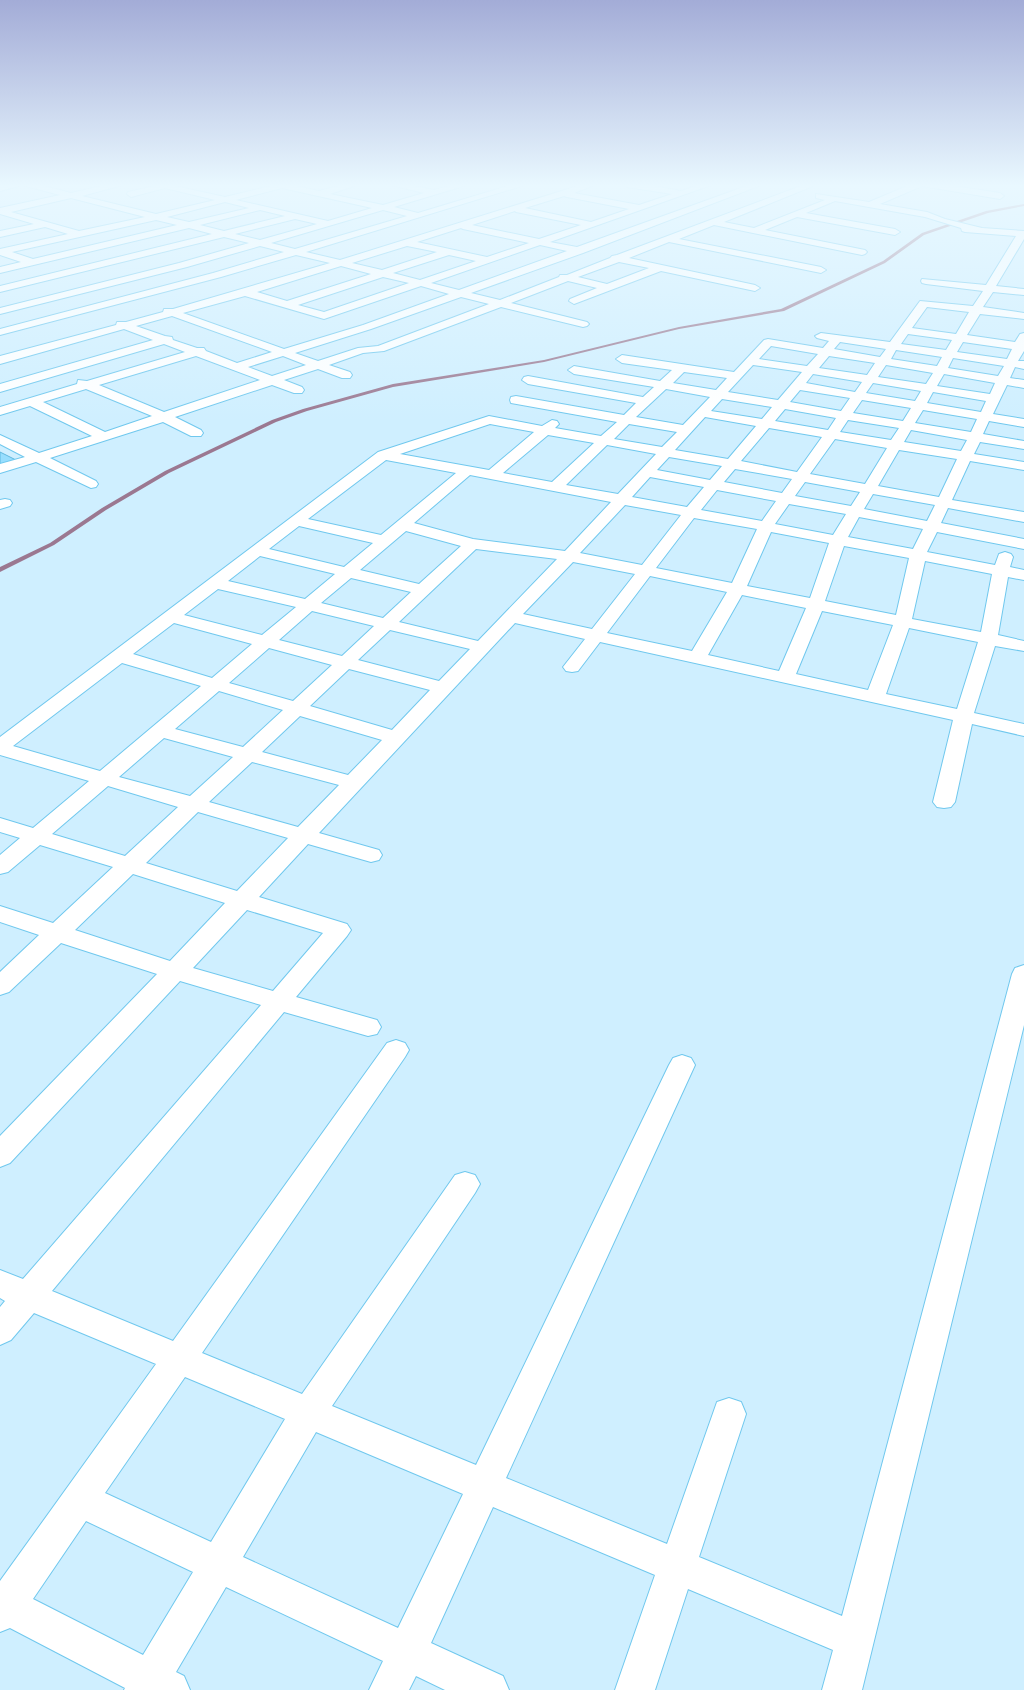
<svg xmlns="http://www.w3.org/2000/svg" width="1024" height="1690" viewBox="0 0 1024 1690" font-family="Rubik,sans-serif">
<rect width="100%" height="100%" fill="#cfefff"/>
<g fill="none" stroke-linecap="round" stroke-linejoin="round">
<path fill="#9b7891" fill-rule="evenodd" d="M1024,204v2l-36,7 -64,22 -39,28 -101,48 -105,18 -135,33 -151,25 -86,24 -31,11 -107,51 -63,37 -52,35 -54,27v-5l50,-24 52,-35 63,-37 107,-51 31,-11 90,-25 151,-24 135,-33 102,-18 102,-48 39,-28 64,-22z"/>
</g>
<path fill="#97defe" stroke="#5fb7dd" d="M0,452l16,8 -16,6z"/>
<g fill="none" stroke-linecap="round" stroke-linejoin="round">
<defs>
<path id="minor" d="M6,184h30l35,9 39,-9h16l-44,12 74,18 59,-14 -50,-12 -34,9 -4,-3 1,-2 26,-6 -1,-2h23l-1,2 50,11 46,-11 -1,-2h23l-1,1 27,6 27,-7h14l-30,10 53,11 41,-12 -37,-9h18l29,6 22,-6h14l-76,23 24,6 96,-29h14l-222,68 34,8 244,-76h13l-23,9 65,12 33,-11 -45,-7 -4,-3h20l38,7 20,-7h13l-164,58 27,5 175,-63h12l-181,69 -112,40 29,7 59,-23 1,-2h7l43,-17 2,-2 5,-1 189,-71h12l-94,38 30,6 71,-28 -9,-2v-4l53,8 43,-18h29l59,9 4,3 -4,3 -78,-13 -42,18 47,8 18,7 37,9 42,3v8l-28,47 28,3v6l-31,-3 -10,15 41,6v6l-44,-5 -13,21 48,7 5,-8 4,-1v18l-6,10h6v8l-9,-2 -5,11 14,2v8l-17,-3 -14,29 31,5v8l-35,-6 -6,13 41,7v8l-44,-7 -6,12 50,8v8l-54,-9 -18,39 72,12v10l-76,-14 -7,15 83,16v10l-87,-17 -10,20 68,13 4,-11 6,-2 6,2 2,3 -3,10 14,3v10l-16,-3 -10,58 26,6v10l-29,-5 -21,67 50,11v12l-52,-12 -17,78 -4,5 -7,1 -7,-1 -4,-5 20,-82 -353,-78 -22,29 -6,1 -6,-1 -3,-4 22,-28 -70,-16 -196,210 60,17 3,5 -3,5 -8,2 -63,-18 -49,53 88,27 4,6 -4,6 -51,61 81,23 4,7 -4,7 -9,2 -84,-24 -232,279 121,50 214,-298 9,-3 9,3 4,7 -4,7 -203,296 100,41 153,-219 10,-3 10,3 5,9 -5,9 -143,213 144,59 193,-400 4,-7 9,-3 9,3 4,7 -189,413 161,66 50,-142 12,-4 12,4 5,12 -47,143 143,59 170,-642 3,-6 9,-3v60l-162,665h-40l11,-40 -145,-61 -33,101h-40l40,-115 -162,-68 -62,136 72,33 6,14h-64l-29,-14 -7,14h-40l14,-29 -157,-74 -50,85 8,4 6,14h-66l1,-2 -115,-60 -10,4v-51l156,-217 -122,-51 -23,27 -11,5v-38l5,-6 -5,-3v-28l23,9 238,-274 -81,-24 -170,182 -10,4v-31l157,-162 -96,-31 -52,49 -9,3v-23l39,-37 -39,-13v-16l53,17 60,-56 -73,-22 -32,27 -8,2v-19l20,-17 -20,-6v-14l33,10 56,-47 -89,-26v-18l378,-285 111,-36 53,10 10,-6 5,1 2,3 -4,4 46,8 16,-14 -106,-19 -1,-3 1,-3 5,-1 108,19 12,-12 -108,-19 -6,-4 2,-3 4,-1 115,21 11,-10 -80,-13 -6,-4 6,-4 86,15 12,-11 -50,-7 -6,-4 6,-4 112,17 30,-32 4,-1 55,9 6,-7 -12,-3 -2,-2 6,-3 69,9 30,-41 53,5 10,-15 -57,-7 -4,-1 -1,-2 1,-2 64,6 30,-49 -51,-4 -3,-1 -1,-3 -36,-11 -90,-16 -29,12 89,16 5,3 -5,3 -98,-18 -32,13 100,20 2,2 -2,2 -3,1 -148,-30 -35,14 142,28 5,3 -5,3 -152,-31 -40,16 126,27 5,3 -5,3 -94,-20 -87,33 -5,-3 1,-2 27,-11 -29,-7 -57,22 76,19 2,2 -2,2 -4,1 -82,-20 -117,44 -21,2 -34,12 21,7 2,3 -2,3h-8l-24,-9 -34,11 18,7 2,3 -2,3h-8l-22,-8 -97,32 26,13 2,3 -2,3h-10l-28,-14 -113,36 46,23 2,3 -2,3 -5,1 -55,-26 -36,11v-9l25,-7 -25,-13v-9l39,18 53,-17 -62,-30 -30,9v-8l77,-23 1,-4 9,1 98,-29 -21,-8 -164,48v-8l153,-44 -29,-11 -124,35v-8l116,-31 1,-3h9l37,-10 1,-3h9l157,-46 -34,-8 -75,22 -221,58v-6l213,-56 71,-21 -24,-6 -73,21 -187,47v-6l179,-45 70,-20 -25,-6 -224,55v-6l212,-52 -23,-6 -189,45v-6l21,-5 -21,-7v-6l68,-15 -23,-7 -45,10v-6l34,-7 -34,-10v-6l60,-13 -38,-10 -22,6v-6zM282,188l90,20 -44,13 -92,-21zM564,196l3,1 62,12 -38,13 -66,-14zM71,198l74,19 -66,14 -68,-19zM225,202l24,6 -60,14 -22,-5zM260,210l25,6 -61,15 -24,-6zM383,210l24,6 -112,33 -24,-6zM515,211l1,1 65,13 -42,14 -67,-14zM295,219l22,5 -57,16 -25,-6zM156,220l21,5 -144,34 -21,-7zM461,228l2,1 66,14 -42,14 -70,-15zM540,245l27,6 -108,39 -28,-7zM407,246l30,6 -55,18 -30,-7zM449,255l27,6 -56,19 -27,-7zM619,262l30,6 -42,16 -29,-7zM341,266l30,8 -84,27 -30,-9zM383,277l26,6 -85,29 -26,-7zM421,286l28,8 -86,31 -79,24 -101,-36 62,-17 79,23zM461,297l28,7 -111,42 -20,2 -40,13 -23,-8 76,-24zM927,307l42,5 -13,22 -44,-6zM172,316l100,36 -35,11 -31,-12 -2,-3h-7l-24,-8 -1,-3 -7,-1 -29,-10zM908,334l44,6 -6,10 -45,-6zM840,342l46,7 -6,8 -46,-8zM963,342l49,7 -5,10 -50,-7zM771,346l47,8 -11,12 -48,-7zM896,350l46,7 -5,9 -46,-7zM196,356l64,24 -96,32 -65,-27zM283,356l23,9 -34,11 -24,-9zM829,356l46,7 -8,12 -48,-7zM953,358l51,8 -6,10 -50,-8zM753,365l49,7 -24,28 -50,-8zM886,365l47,8 -7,11 -48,-7zM684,372l43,6 -11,12 -43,-7zM813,374l49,8 -7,10 -49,-9zM944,374l51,9 -5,11 -53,-8zM873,383l48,8 -6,10 -49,-8zM86,389l66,27 -47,16 -62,-30zM666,389l44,8 -27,28 -47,-8zM800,390l50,8 -9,13 -51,-9zM933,392l53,9 -5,11 -54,-9zM722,399l50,8 -10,12 -51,-8zM862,400l49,8 -8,13 -50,-8zM785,409l51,9 -8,12 -53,-9zM923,410l54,9 -6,13 -56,-9zM705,417l51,9 -28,33 -53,-9zM848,420l51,8 -8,12 -51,-8zM490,424l44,8 -45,38 -89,-16zM629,424l48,8 -15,15 -48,-8zM769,428l53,9 -25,35 -56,-11zM911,430l56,10 -6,11 -57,-9zM548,435l46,8 -42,39 -49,-9zM835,439l52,9 -22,36 -55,-10zM607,445l49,9 -38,40 -52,-9zM899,450l58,9 -18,38 -61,-11zM669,457l53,9 -12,14 -53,-10zM386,460l70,13 -75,62 -73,-16zM735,469l57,10 -10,14 -58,-11zM470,475l141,27 -46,49 -92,-12 -59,-16zM650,477l54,10 -17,20 -55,-10zM805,482l55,10 -9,14 -56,-10zM717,490l59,11 -14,20 -61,-11zM873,494l62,11 -8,16 -63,-12zM789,504l57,10 -13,21 -58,-11zM625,505l56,10 -39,50 -62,-12zM859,517l64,12 -10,20 -65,-12zM694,518l63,11 -25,54 -76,-15zM299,526l74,17 -29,24 -75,-18zM406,531l55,15 -42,38 -59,-14zM771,532l58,11 -19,55 -63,-12zM844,546l65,12 -13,57 -71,-14zM476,549l81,10 -79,82 -79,-19zM260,556l75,18 -30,25 -77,-18zM925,561l67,13 -11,58 -69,-13zM573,562l62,12 -43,55 -69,-15zM650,576l77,16 -35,59 -85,-18zM351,578l60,14 -28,26 -62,-15zM218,589l78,18 -34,28 -78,-20zM742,595l64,13 -27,63 -71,-16zM312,611l62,15 -32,30 -63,-16zM822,611l71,14 -25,65 -72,-16zM174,623l78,21 -40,34 -79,-24zM909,628l69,14 -21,67 -71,-15zM390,630l80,19 -31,32 -81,-21zM269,648l63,17 -39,36 -64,-18zM122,663l79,23 -101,85 -87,-25zM349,669l81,21 -38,40 -82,-24zM219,691l64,19 -40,37 -68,-18zM300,716l82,24 -34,35 -86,-23zM164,738l69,19 -43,39 -71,-19zM252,762l87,23 -41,42 -89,-25zM108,786l70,21 -53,49 -73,-22zM198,812l90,26 -51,53 -91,-28zM133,874l92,29 -55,58 -95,-31zM247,910l76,23 -50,58 -80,-23zM185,1377l100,42 -74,123 -106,-49zM316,1432l147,62 -65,134 -155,-71zM86,1521l107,51 -50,83 -110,-56z
M5,499l5,1 2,3 -2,3 -10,3v-9z"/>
</defs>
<use href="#minor" stroke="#70c8ee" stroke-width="2"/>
<use href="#minor" fill="#fff" fill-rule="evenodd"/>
</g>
<linearGradient id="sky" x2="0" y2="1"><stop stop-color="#a3acd7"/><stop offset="0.44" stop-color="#e9f8ff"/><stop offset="1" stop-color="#e9f8ff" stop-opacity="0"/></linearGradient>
<rect width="1024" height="421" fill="url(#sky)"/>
</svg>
